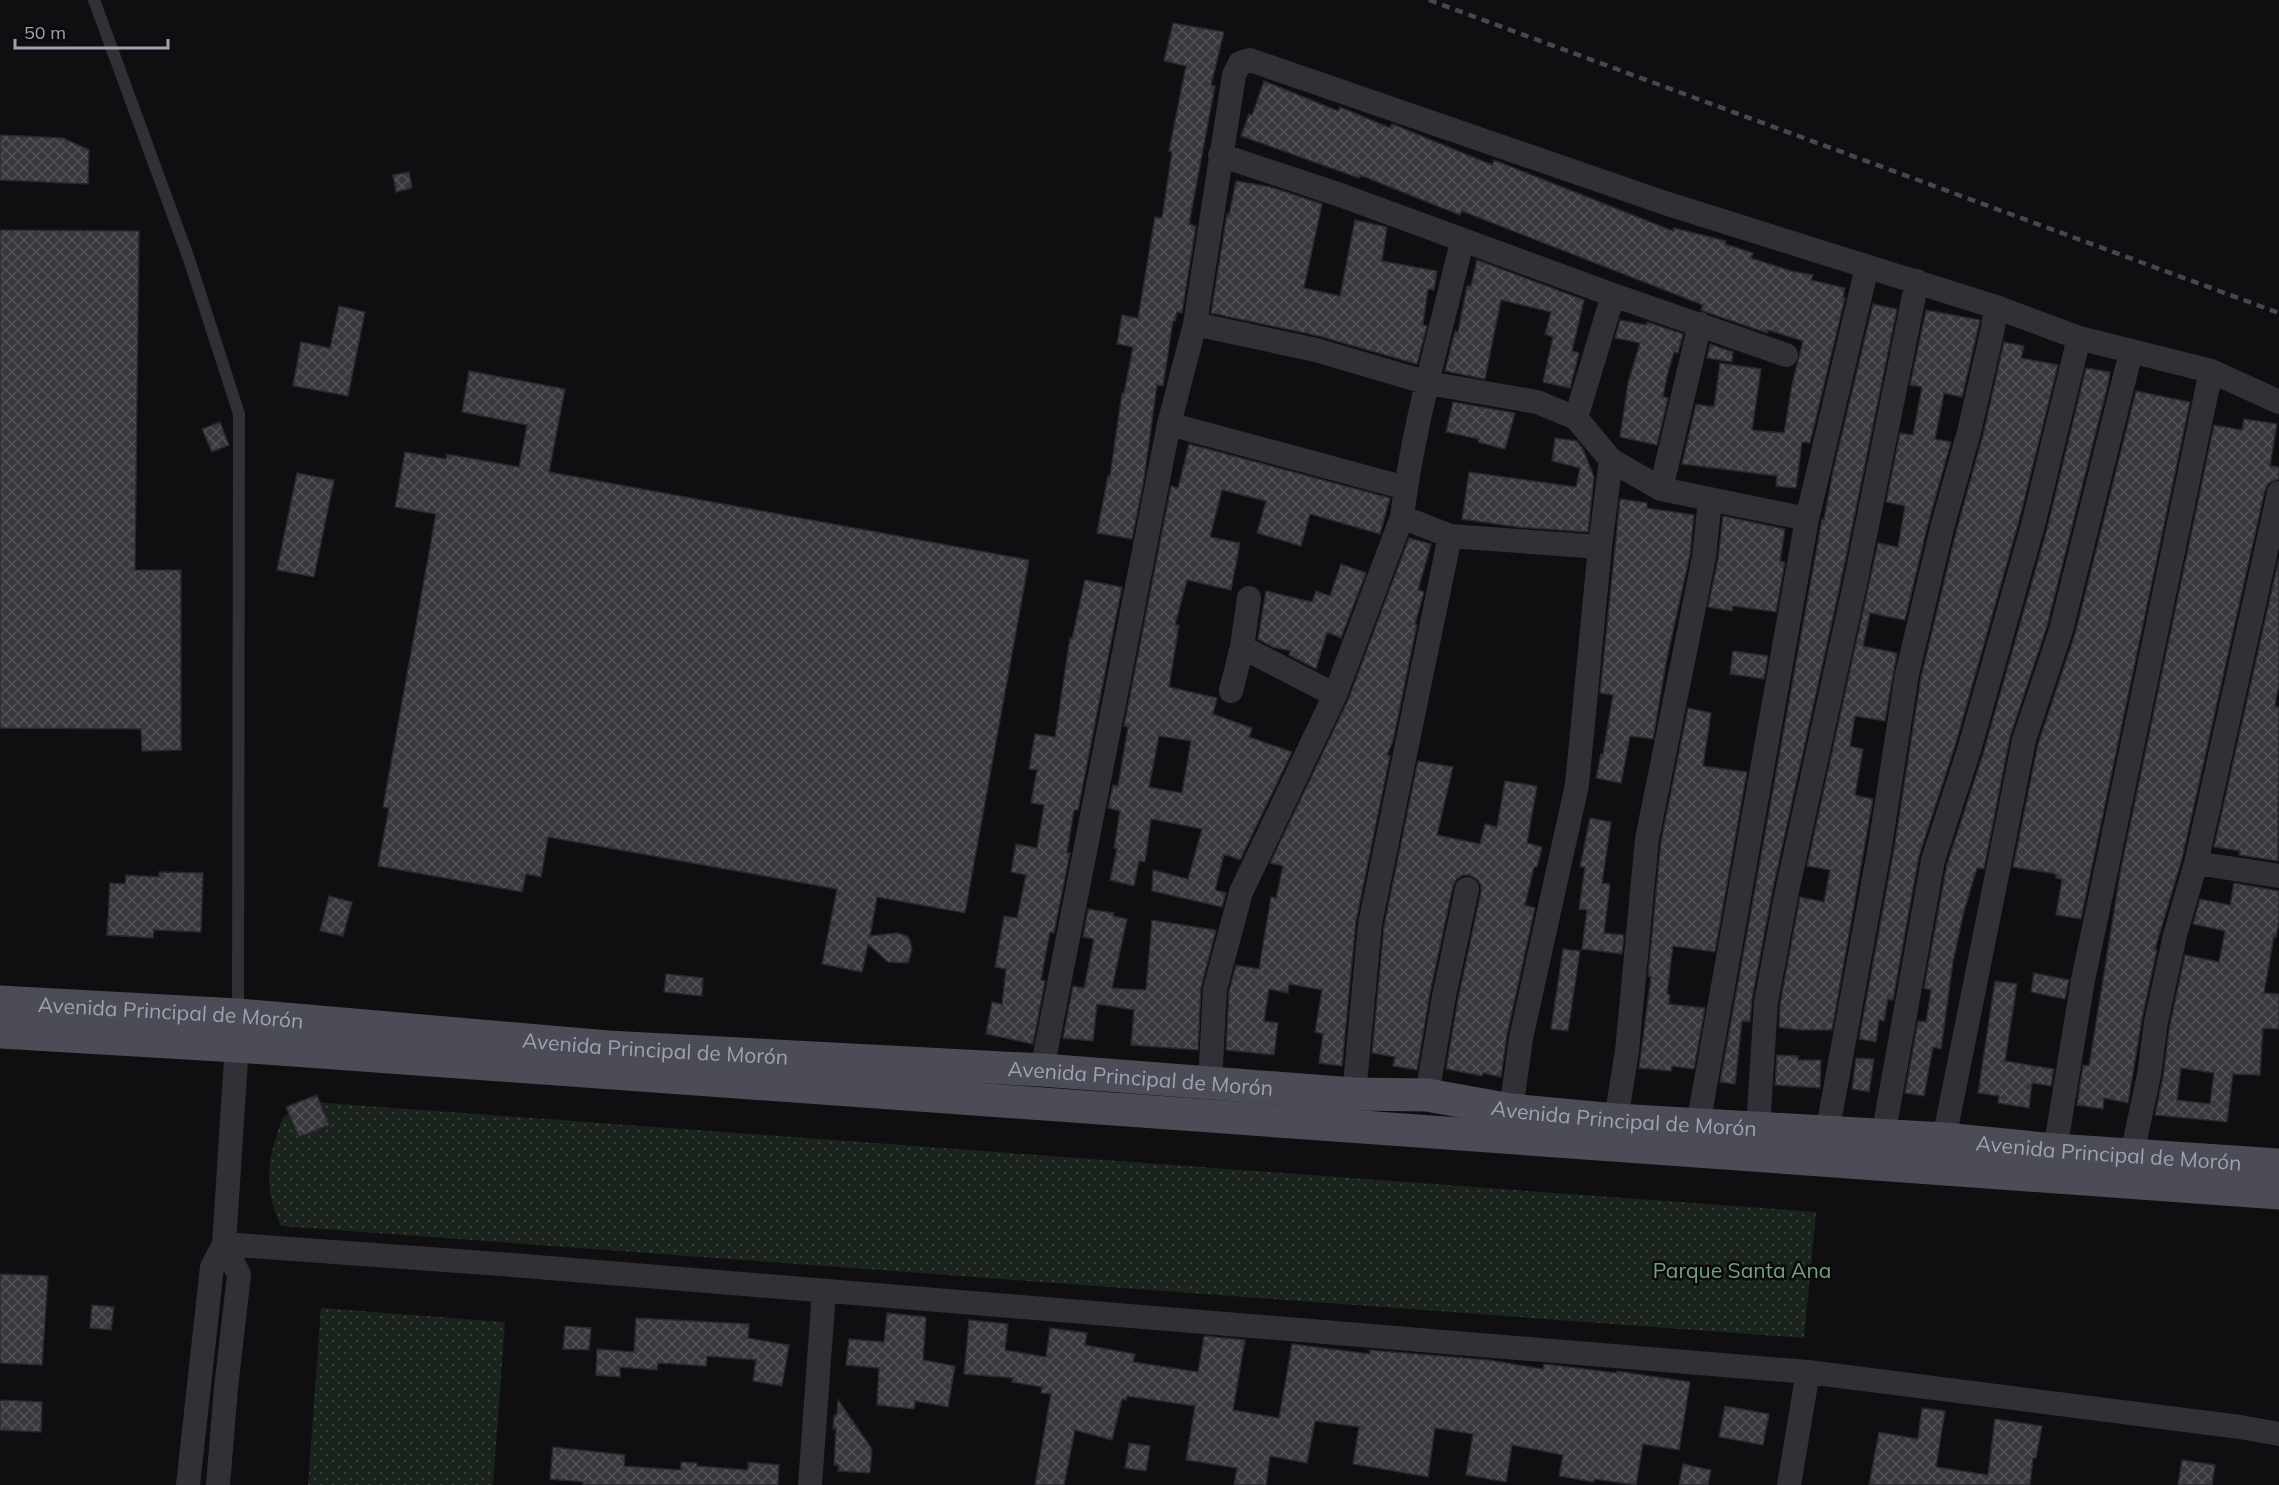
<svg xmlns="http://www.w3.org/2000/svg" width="2279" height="1485" viewBox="0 0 2279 1485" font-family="Mulish,sans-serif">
<defs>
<pattern id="green-dots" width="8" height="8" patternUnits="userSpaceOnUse" patternTransform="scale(1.5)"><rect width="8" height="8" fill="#1b231d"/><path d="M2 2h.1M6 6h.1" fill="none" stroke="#39403b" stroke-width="1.8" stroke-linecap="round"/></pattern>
<pattern id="building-cross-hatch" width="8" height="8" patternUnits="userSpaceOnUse" patternTransform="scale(1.5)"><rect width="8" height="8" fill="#38393f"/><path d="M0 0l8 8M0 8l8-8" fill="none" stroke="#525258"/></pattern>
</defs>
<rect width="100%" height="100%" fill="#0f0f11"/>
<path fill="url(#green-dots)" d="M313,1102l1503,110 -12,126 -1523,-112c-19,-41 -13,-69 2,-109z
M321,1308l184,14 -12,163h-185z"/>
<path fill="url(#building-cross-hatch)" stroke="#29292d" stroke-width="1.5" fill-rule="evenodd" d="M1173,23l51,9 -13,53 4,1 -26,138 7,2 -14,87 -5,-1 -2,9h-2l-10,65 -6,-1 -13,94 -12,60 -35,-6 11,-57h2l12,-83h2l9,-46 -16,-3 5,-29 16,3 17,-101 7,1 10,-66 -3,-1 17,-85 -22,-5z
M1264,81l74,30 2,-4 50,21 2,-4 3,1 97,40 2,-5 179,71 1,-3 52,13 -1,3 28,9 -2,5 40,13 22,4 -2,5 34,8 -2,9 2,1 -35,145 -8,-1 -6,46 -20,-2 1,-10 -95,-12 14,-60 18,3 6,-44 41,6 -9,61 32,3 8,-48 11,-44 -35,-11 -1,3 -58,-20 -8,-3 2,-5 -241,-94 -2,4 -100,-40 -1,3 -118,-42 8,-22 3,1z
M0,135l63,3 26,12 -1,34 -88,-4z
M409,172l3,16 -16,4 -3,-17z
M1236,181l35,6 51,17 -18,84 36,8 15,-76 32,7 -5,34 55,10 -3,19 -6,-1 -5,36 4,1 -10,38 -98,-28 -108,-23 16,-99 2,1z
M0,230l139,1 -4,339h46v180l-39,1 -1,-22 -141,-1z
M1477,260l107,40 -12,51 7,2 -9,35 -27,-6 10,-45 -8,-3 6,-22 -50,-12 -16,79 -40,-8 10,-40 3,1 9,-46h4z
M1873,304l24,5 -56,272 -68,307 -21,111 -2,23 -8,-1 -7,63 -15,-2 102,-563h2l9,-48z
M339,306l26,6 -17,84 -55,-10 8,-44 29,6z
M1926,310l54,10 -1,5 -17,72 -18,-4 -9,46 16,3 -23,82 -23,96 -35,-7 -7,33 34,7 -12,68 -30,-5 -5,30 13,3 -8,46 18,4 -41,231h-33l-20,-3 1,-23 20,-107 24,5 6,-32 -23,-4 71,-323 20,4 7,-41 -19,-4 14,-69 13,2 9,-48 -12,-2z
M1620,320l26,5 1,-3 36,12 -5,19 -4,-1 -7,24 -4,21 5,1 -11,47 -37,-8 8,-54 12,-40 -25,-5z
M2004,342l20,4 -3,12 37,7 -39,156 -64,225 -36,110 -26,144 -5,-1 -4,22 -5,-1 -3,22 -17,-3 35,-190 27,-172 35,-145 27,-97z
M1710,344l23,8 -1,10 -25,-4z
M2086,368l24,4 -2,12 -61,242 -37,111 -26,132 -7,-1 -13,43 -11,51 -12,87 -8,-2 -9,49 -19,-3 13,-72 8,1 5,-32 -7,-2 23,-124 36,-110 64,-225z
M469,371l96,18 -16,83 480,88 -64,353 -88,-16 -7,39 27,-3 10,3 3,4 2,10 -4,13 -20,-1 -20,-18 -6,28 -40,-8 15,-75 -289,-52 -7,40 -15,-3 -4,18 -144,-26 11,-58 -6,-1 53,-293 -41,-7 10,-55 41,7 1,-5 72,13 8,-42 -65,-13z
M2136,391l54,11 -109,517 -25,-4 6,-36 -6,-1v-4l-43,-7 25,-123 37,-110z
M1453,402l62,11 -10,36 -27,-7 1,-3 -33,-7z
M2244,419l33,5 -7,42 9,1v12l-10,4 -4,7 -83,369 -27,90 2,1 -15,69 -14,84 -24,-5 -1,11 -26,-4 6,-40 6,1 32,-198 93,-443 28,5z
M220,422l9,23 -17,7 -10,-23z
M1555,438l22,3 6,8 11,28 -6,55 -71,-5 -55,-8 7,-47 107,15 4,-19 -28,-7z
M1189,444l201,54 -10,36 -70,-20 -9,32 -44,-13 9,-32 -44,-11 -12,47 30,6 -9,47 -44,-10 -12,45h4l-10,62 48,11 -4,16 39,14 -3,9 43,15 -52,108 -16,-6 -9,36 11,3 -4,14 -70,-16 1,-21 35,9 14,-50 -51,-10 -6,43 -6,-1 -5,25 -24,-6 7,-31 -3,-1 6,-37 -12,-3 5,-23 5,1 10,-59 -4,-1 47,-240 7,2zM1159,736l32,5 -9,52 -33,-6z
M297,473l37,7 -20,97 -37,-7z
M1620,499l27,4v5l47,7 -4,40 -24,108 -13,76 -23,-3 -9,47 -25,-5 5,-24h2l10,-59 -13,-2z
M1723,516l62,13 -5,32 5,1 -9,50 -43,-6 -1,5 -24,-4 10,-48z
M1409,538l22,6 -13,46 6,2 -9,32 2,1 -24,116 -6,14 3,1 -34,165 -14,145 -23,-3 4,-29 -8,-2 7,-42 -33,-6 -1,9 -19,-4 -5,32 14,2 -4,32 -48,-5 3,-59 7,-26 23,4 12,-72 5,1 7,-32 -13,-3 78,-163z
M2279,558v126l-4,22 4,1 -1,154 -39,-6 1,-4 -26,-4z
M1341,564l25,9 -25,65 -14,-6 -11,37 -27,-14 2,-4 -18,-4 -15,-8 8,-48 46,11 4,-11 14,5z
M1085,580l37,7 -44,223h-4l-7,43h3l-16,80 -4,-1 -9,48 4,1 -12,63 -47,-10 6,-32 10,2 4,-35 -11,-2 9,-51 13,2 9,-43 -15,-3 5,-28 21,4 7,-43 -13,-2 6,-33 -8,-1 6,-35 20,3 15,-99 2,1z
M1733,651l35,5 -4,23 -34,-5z
M1688,708l23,5 -8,53 44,6 -32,180 -42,-6 -6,48 3,1 -1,9 36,4 -11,61 -22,-3 -1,5 -32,-3 12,-91 -3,-1 13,-135z
M1418,761l35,6 -16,68 43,9 5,-20 12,3 8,-46 32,5 -10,57 15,4 -5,20h-3l-9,38 10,3 -28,127 -6,42 -18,-4 -1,3 -36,-7 12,-70 23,-107v-7l-4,-6 -8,-4h-6l-6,4 -4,7 -23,107 -13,77 -24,-4 2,-9 -23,-4 12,-127z
M1590,818l21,4 -9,61 8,1 -6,49 20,2 -2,19 -40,-5 5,-39 -8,-1 6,-42h-5z
M159,872l44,1 -2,59 -47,-2 -1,8 -46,-3 3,-52 15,1 1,-9 33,2z
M2234,883l45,8v31l-3,15 -2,-1 -10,57 15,1v35l-16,-1 -3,47 -27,-1 -6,48 -72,-7 8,-38 7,-53 15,-69 34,7 6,-31 -32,-7 7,-25 30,6zM2181,1068l33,5 -4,31 -33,-4z
M329,896l23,6 -9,34 -23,-5z
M1088,909l26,4 -1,3 14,3 -15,69 34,2 6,-70 64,10 -15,58 -3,62 -67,-5 3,-35 -37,-6 -4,37 -30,-3 10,-52 11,2 10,-49 -11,-2z
M1563,949l17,2 -12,80 -17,-2z
M2034,973l35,7 -4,19 -34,-7z
M666,974l37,4 -1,18 -38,-4z
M1995,981l22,3 -12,77 49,8 -3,17 -19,-3 -3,25 -31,-5 1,-7 -21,-3z
M1777,1055l21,1v4h23l-1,28 -45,-3z
M1856,1058l18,1 -5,33 -17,-3z
M317,1095l12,30 -30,12 -13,-30z
M0,1274l48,2 -6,89 -42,-2z
M92,1305l22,2 -3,23 -21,-2z
M887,1313l39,4 -3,43 32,6 -7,41 -33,-6 -1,8 -37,-4 2,-37 -33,-3 3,-26 35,3z
M636,1318l113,6 -1,14 41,7 -7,41 -29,-5 3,-21 -49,-4 -1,10 -48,-3 -1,7 -37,-3v10l-24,-2 1,-26 37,3z
M969,1320l39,4 -3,26 41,7 4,-29 37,5 -2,12 50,9 -2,8 65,10 6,-36 41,4 -12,70 46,8 13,-74 78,10v-4l118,10 55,9 1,-5 73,9v-2l73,11 -11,68 -36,-6 -7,41 -42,-6v3l-35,-6 4,-21 -51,-10 -6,37 -40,-7 7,-41 -38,-6 -7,49 -75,-13 6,-37 -44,-6 -8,42 -37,-7 -4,29h-32l3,-17 -51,-8 9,-54 -68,-10 -1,4 -4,-1 -10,41 -37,-10 -11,55h-29l16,-91 -10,-1 1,-6 -30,-5 1,-4 -49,-4z
M565,1326l26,2 -2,22 -26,-1z
M0,1400l42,2 -1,30 -41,-2z
M838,1400l34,49 -2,24 -32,-2 1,-6h-5l2,-36h-3l1,-13 3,-2z
M1725,1406l44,8 -6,31 -44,-8z
M1922,1408l23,3 -9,56 52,8 7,-56 47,7 -6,32h-3l-3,27h-161l10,-53 39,7z
M1129,1443l21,3 -4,25 -21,-3z
M553,1447l72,8 -1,11 57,4v-8l16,1v3l51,4v-8l31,3 -1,20h-195v-3l-33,-3z
M2182,1460l33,5 -3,20h-34z
M1683,1464l28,6 -3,15h-29z"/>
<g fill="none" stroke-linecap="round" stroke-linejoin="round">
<path stroke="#303036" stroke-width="12" d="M94,0l95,259 50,155 -1,599"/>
<path stroke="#303036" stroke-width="24" d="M1220,155l123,41 270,99 173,60
M1195,324l121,26 112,33 109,19 39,16 35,42 50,29 146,30
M1576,418l37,-123
M1169,424l237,64
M1661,489l39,-165
M1402,517l48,19 150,11
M1242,647l93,48
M1231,691l11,-44 7,-49
M2196,863l83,13
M1042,1070l127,-646 26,-100 39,-249 6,-12 10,-3 415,143 331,104 83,31 132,33 68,31
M1210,1083l5,-94 26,-97 94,-197 67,-178c11,-93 39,-185 60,-276
M1354,1094l16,-170 80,-388
M1427,1095l17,-99 23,-107
M1511,1110l10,-72 56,-253 23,-238 11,-87
M1616,1120l11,-69 20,-212 57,-282 6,-57
M1698,1125l109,-606 60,-252
M1758,1128l8,-126 21,-111 68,-307 62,-303
M1827,1133l53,-287 27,-172 35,-146 27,-96 24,-104 3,-21
M1883,1136l50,-276 36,-110 64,-225 46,-187
M1944,1139l80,-399 37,-110 70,-278
M2055,1150l28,-170 128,-609
M2132,1154l17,-79 7,-53 19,-87 21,-72 83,-370
M224,1244l289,21 1295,107 432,55 39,7
M188,1485l24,-218 12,-23 14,-215
M218,1485l8,-97 13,-113 -15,-31
M810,1485l14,-194
M1789,1485l19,-113"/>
<g stroke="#4b4c55" stroke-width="33">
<path id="s1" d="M0,1002l238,13 370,32 434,23 312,24 73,1 84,15 105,10 328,19 111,11 224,15"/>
<path d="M0,1032l237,14 2042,147"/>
</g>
<path stroke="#46474f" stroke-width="4.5" stroke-dasharray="8 6" stroke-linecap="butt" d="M1429,0l850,313"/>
</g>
<g text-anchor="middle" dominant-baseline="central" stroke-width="5" stroke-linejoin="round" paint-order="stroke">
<g font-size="21" fill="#9ea1b3" stroke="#0a0a0b">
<text stroke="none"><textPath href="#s1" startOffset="171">Avenida Principal de Morón</textPath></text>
<text stroke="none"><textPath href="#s1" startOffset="657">Avenida Principal de Morón</textPath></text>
<text stroke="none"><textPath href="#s1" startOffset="1143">Avenida Principal de Morón</textPath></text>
<text stroke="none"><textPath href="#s1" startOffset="1629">Avenida Principal de Morón</textPath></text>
<text stroke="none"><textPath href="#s1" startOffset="2115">Avenida Principal de Morón</textPath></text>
</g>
<g font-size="21" fill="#73a07d" stroke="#0a0a0b">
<text x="1742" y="1270">Parque Santa Ana</text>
</g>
</g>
<path d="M15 39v9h153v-9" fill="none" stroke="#9ea1b3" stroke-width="3"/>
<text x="24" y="39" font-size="18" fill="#9ea1b3" stroke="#0a0a0b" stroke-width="4.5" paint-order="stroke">50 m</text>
</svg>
